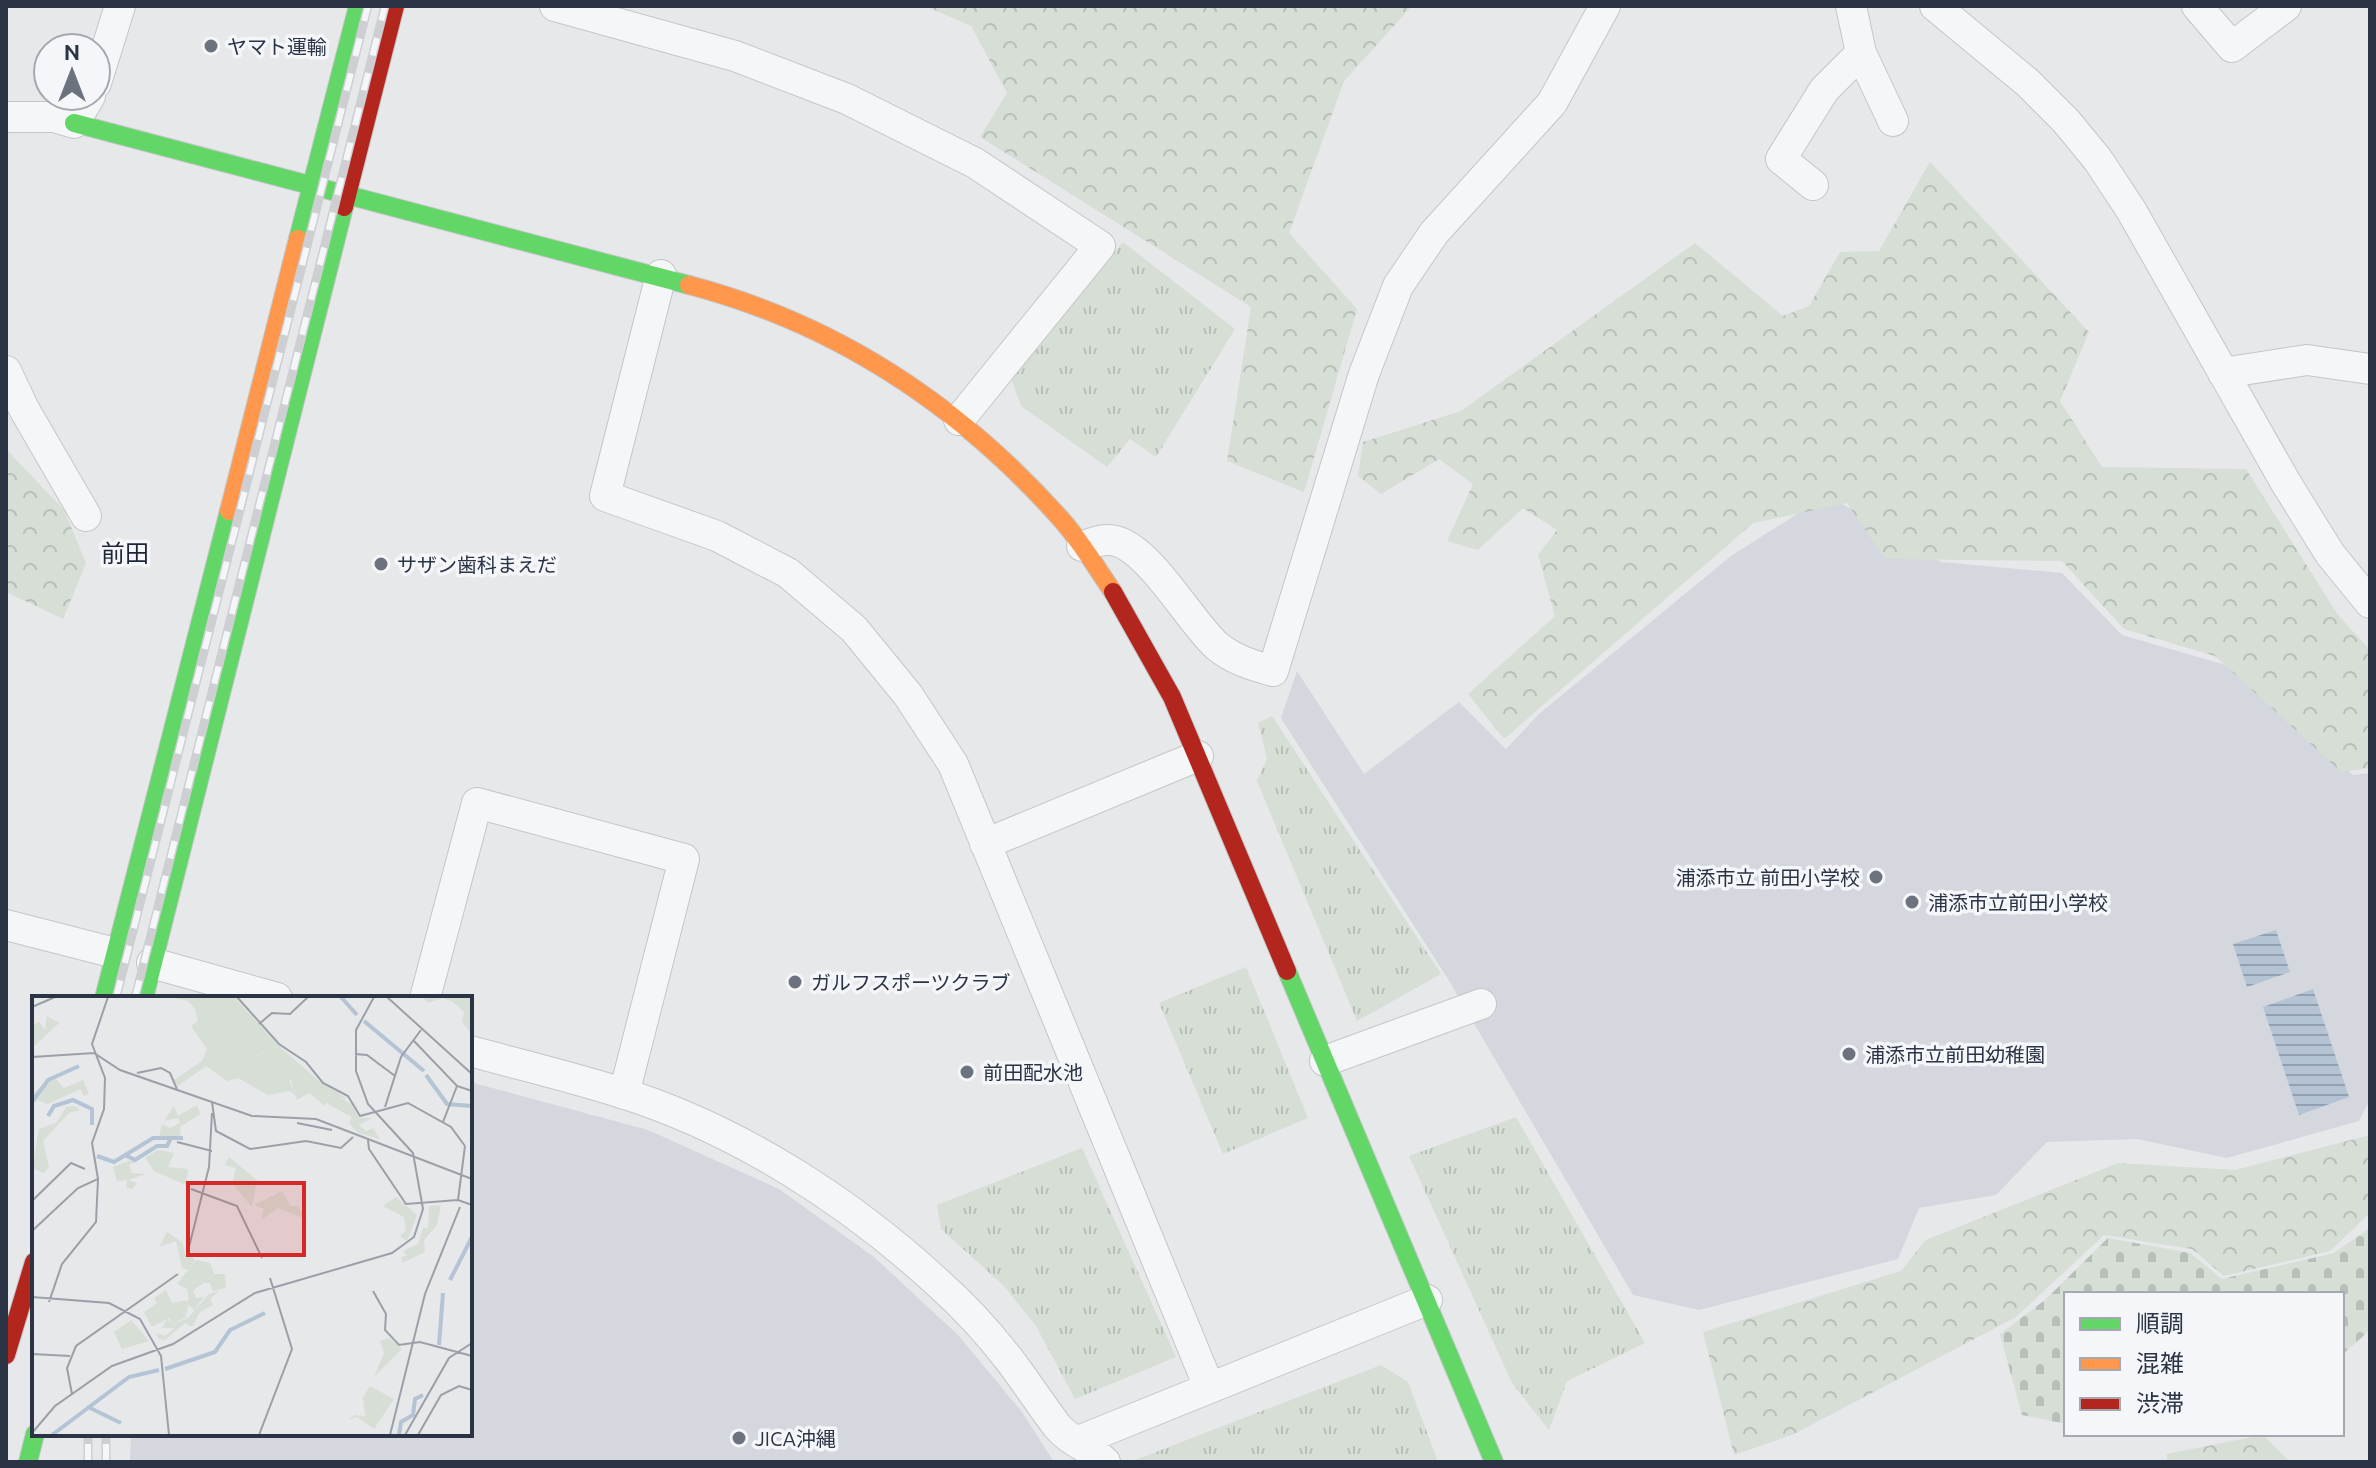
<svg xmlns="http://www.w3.org/2000/svg" width="2376" height="1468" viewBox="0 0 2376 1468" font-family="Ubuntu,'Noto Sans JP',sans-serif">
<defs>
<pattern id="grass-tufts" width="24" height="20" patternUnits="userSpaceOnUse" patternTransform="scale(2)"><rect width="24" height="20" fill="#d6ded6"/><path d="M3 7l-1-3M5 7V3M7 7l1-3M15 17l-1-3M17 17v-4M19 17l1-3" fill="none" stroke="#b8bfb9"/></pattern>
<pattern id="forest-crowns" width="20" height="18" patternUnits="userSpaceOnUse" patternTransform="scale(2)"><rect width="20" height="18" fill="#d6ded6"/><path d="M2 6a3 3 0 1 1 6 0M12 15a3 3 0 1 1 6 0" fill="none" stroke="#b8bfb9"/></pattern>
<pattern id="cemetery-stones" width="16" height="16" patternUnits="userSpaceOnUse" patternTransform="scale(2)"><rect width="16" height="16" fill="#d6ded6"/><path d="M2 7V4a2 2 0 0 1 4 0v3zM10 15v-3a2 2 0 0 1 4 0v3z" fill="#b8bfb9"/></pattern>
<pattern id="water-rules" width="6" height="5" patternUnits="userSpaceOnUse" patternTransform="scale(2)"><rect width="6" height="5" fill="#b4c4d5"/><path d="M0 2.5h6" fill="none" stroke="#93a0af"/></pattern>
</defs>
<rect width="100%" height="100%" fill="#e6e8ea"/>
<path fill="#d4d7dd" d="M1827,495l114,67 121,11 60,62 121,35 110,105 17,-2v326l-11,22 -132,37 -90,-19 -90,3 -51,53 -77,13 -21,51 -199,51 -66,-15 -185,-316 -167,-261 16,-47 67,103 95,-72 47,47 33,-35 192,-158z
M470,1082l178,48 131,59 95,68 84,78 64,77 32,50h-924l1,-28h339z"/>
<path fill="url(#grass-tufts)" d="M1123,242l112,87 -79,128 -26,-18 -23,28 -86,-61 -10,-28z
M1272,716l169,258 -84,47 -100,-240 10,-23 -9,-35z
M1246,967l62,151 -85,36 -64,-151z
M1516,1117l129,226 -78,38 -18,49 -37,-47 -103,-227z
M1082,1148l94,209 -101,42 -39,-73 -32,-40 -63,-57 -4,-24z
M1381,1365l27,17 30,80h-308z"/>
<path fill="url(#forest-crowns)" d="M925,6h487l-68,75 -55,152 68,76 -53,183 -77,-31 24,-154 -271,-170 27,-44 -36,-67z
M1930,162l159,170 -29,69 42,66 144,2 92,146 32,35v118l-29,4 -126,-116 -91,-27 -62,-68 -177,-2 -38,-56 -94,20 -249,216 -36,-45 87,-78 -17,-61 19,-25 -34,-22 -45,42 -31,-9 26,-57 -34,-25 -58,35 -23,-18 5,-34 98,-31 234,-168 88,73 26,-10 31,-54 39,-1z
M6,449l58,61 22,53 -23,56 -57,-27z
M2370,1135v78l-40,38 -106,25 -32,-27 -88,-14 -88,82 -222,117 -60,21 -31,-123 198,-61 25,-31 192,-77 117,7z
M2263,1435l27,27h-123v-8z"/>
<path fill="url(#cemetery-stones)" d="M2370,1228v102l-28,25v-61h-276v130l-44,-9 -22,-81 45,-34 63,-62 82,15 32,26 112,-26z"/>
<path fill="url(#water-rules)" d="M2276,930l14,42 -43,15 -14,-43z
M2313,989l36,108 -50,18 -36,-108z"/>
<g fill="none" stroke-linecap="round" stroke-linejoin="round">
<defs>
<path id="street" d="M555,6l180,50 112,43 128,64 125,83 -141,174
M1935,6l93,77 38,38 32,39 33,50 155,273 44,71 40,49
M2197,6l35,41 54,-41
M1861,53l32,68
M96,83l24,-77
M6,117h48l20,6 16,-27
M1813,185l-32,-26 43,-69 37,-37 -10,-47
M661,275l-56,221 112,40 71,37 66,56 54,66 45,69 256,623
M6,371l18,38 62,107
M2223,373l84,-13 63,9
M1082,546c8,-2 17,-6 25,-6 38,-2 82,82 110,106 17,14 35,19 56,25l91,-297 34,-88 36,-53 118,-130 53,-97
M985,844l213,-88
M6,925l109,28
M152,963l125,35
M425,998l52,-195 207,56 -60,235
M470,1051c51,14 102,26 152,42 115,36 227,108 315,189 27,24 52,51 74,80 16,21 30,43 46,64 13,16 34,22 48,36
M1325,1061l156,-57
M1076,1442l351,-142"/>
<path id="fast" d="M74,123l615,162
M298,239l60,-233
M1287,971l207,491
M104,998l125,-487
M144,998l200,-791
M28,1462l7,-28"/>
<path id="slow" d="M689,285c148,39 269,119 371,233 20,22 36,49 53,74
M229,511l69,-272"/>
<path id="jam" d="M344,207l51,-201
M1113,592l59,105 115,274
M6,1355l28,-93"/>
</defs>
<use href="#street" stroke="#c4c6c8" stroke-width="32"/>
<use href="#fast" stroke="#c4c6c8" stroke-width="20"/>
<use href="#slow" stroke="#c4c6c8" stroke-width="20"/>
<use href="#jam" stroke="#c4c6c8" stroke-width="20"/>
<use href="#street" stroke="#f5f6f7" stroke-width="30"/>
<use href="#fast" stroke="#63d668" stroke-width="18"/>
<use href="#slow" stroke="#ff974d" stroke-width="18"/>
<use href="#jam" stroke="#b3261e" stroke-width="18"/>
<defs>
<path id="rail" d="M116,998l252,-992
M135,998l250,-992
M88,1462v-28
M106,1462v-28"/>
</defs>
<use href="#rail" stroke="#cecfd2" stroke-width="9"/>
<use href="#rail" stroke="#f4f6f9" stroke-width="6" stroke-dasharray="18" stroke-linecap="butt"/>
</g>
<g fill="#6c737f" stroke="#f4f6f9" stroke-width="3">
<circle cx="211" cy="46" r="8"/>
<circle cx="381" cy="564" r="8"/>
<circle cx="1876" cy="877" r="8"/>
<circle cx="1912" cy="902" r="8"/>
<circle cx="795" cy="982" r="8"/>
<circle cx="1849" cy="1054" r="8"/>
<circle cx="967" cy="1072" r="8"/>
<circle cx="739" cy="1438" r="8"/>
</g>
<g text-anchor="middle" dominant-baseline="central" stroke-width="7" stroke-linejoin="round" paint-order="stroke">
<g font-size="20" fill="#2b3445" stroke="#f4f6f9" text-anchor="start">
<text x="227" y="46">ヤマト運輸</text>
<text x="397" y="564">サザン歯科まえだ</text>
<text x="1860" y="877" text-anchor="end">浦添市立 前田小学校</text>
<text x="1928" y="902">浦添市立前田小学校</text>
<text x="811" y="982">ガルフスポーツクラブ</text>
<text x="1865" y="1054">浦添市立前田幼稚園</text>
<text x="983" y="1072">前田配水池</text>
<text x="755" y="1438">JICA沖縄</text>
</g>
<g font-size="24" fill="#1d2536" stroke="#f4f6f9">
<text x="125" y="553">前田</text>
</g>
</g>
<g transform="translate(32 996)">
<rect width="440" height="440" fill="#e6e8ea"/>
<path d="M391,1h49v37l-10,-12 2,-10 -11,-10 -10,-4 -15,5z" fill="#d6ded6"/>
<path d="M15,20l12,7 -27,25v-23l7,-3 6,8zM23,82l9,10 19,-8 6,14 -5,2 -4,-7 -32,15 -11,-4 -5,5v-11zM305,100l14,8 8,14h13l-13,7 7,6 7,-3 7,11 -22,-6 -9,-10 3,-6 -26,-14 -1,-7zM165,109l3,9 -20,13 1,13 -22,-3 3,-13 8,4 10,-5 -2,-5 -14,3 10,-15 4,10zM43,110l5,4 -11,3 -26,28 6,26 -5,6 -12,-5 7,-39 17,-6 10,-16zM126,154l16,3 -6,14 20,2 -2,16 -32,-14 -9,-13zM197,161l28,23 -5,27 -20,-24 4,-15 -11,-3zM97,165h8l-8,4 3,8 14,1 -18,6 9,3 -5,6 -6,-1 1,-8 -10,1 -4,-14zM250,195l8,15h8l10,14 -30,-12 -17,12 3,-11 -10,-4zM364,201l21,18 -10,26 -7,-5 6,-5 -2,-14 -21,-11zM409,209l-4,20 -13,15 1,12 -23,11 -1,-6 6,-1 -4,-5 15,-7 5,-16h5l1,-22zM135,236l16,11 2,11 10,5 -6,11 -7,-2 -6,-27 -17,6zM187,295l-9,8 3,6 -13,7 -8,15 -7,-4 -20,17 -6,-1 -3,-6 9,3 10,-8h-13l5,-9 6,5 15,-6 21,-24zM357,342l13,11 -28,28 10,-24 -4,-12zM338,390l24,13 -20,30 -17,-12 -9,3 7,-5 10,1 -2,-18z" fill="#d6ded6"/>
<path d="M247,50l40,35 29,18 -21,-4 -2,11 -16,-13 -12,7 -6,-20 -36,-23zM164,264l14,3 4,11h11l1,14 -13,3 -3,-8h-6l-11,7 3,8 8,-1 -10,13 -6,-5 -2,12 -13,7 -4,-6 -17,9 -8,-15 13,-9 -3,-5 12,-8 6,13 17,-3 -2,-11 -10,-5zM99,324l18,21 -27,8 -8,-17z" fill="#d6ded6"/>
<path d="M139,1h63l45,49 -23,10 32,21 8,19 -6,-5 -22,4 -30,-17 -11,3 -21,-15 -28,20 -4,-6 28,-19 5,-12 -16,-23 7,-5 -3,-12 -7,-8z" fill="#d6ded6"/>
<path fill="none" stroke="#b4c4d5" stroke-width="4" d="M309,1l16,18M332,25l60,50M394,79l21,29 25,2M0,106l16,-22 31,-14M16,120l6,-10 19,-6 19,9v16M93,159l10,5 22,-14h10l4,-8M65,160l17,6 39,-24h30M418,284l22,-43M407,349l4,-52M133,373l50,-17 15,-22 35,-17M58,412l31,15M20,439l77,-58 30,-7M367,439l2,-13 12,-7 2,-16 8,-4"/>
<path fill="none" stroke="#9ba0a8" stroke-width="2" d="M205,1l42,47 27,18 17,21 25,13 12,20 48,-13 43,24 14,19M355,1l85,77M0,11l23,-10M227,28l13,-11 18,1 18,-17M381,44l44,46 15,5M323,58l12,1 28,21M0,61l62,-4 26,17 132,46 64,3 156,60M105,77l24,-5 9,5 7,16M180,106l4,29 34,18 56,-8 35,7 12,-11M353,111l16,-50 20,-27M411,126l14,-36M265,127l35,7M336,144l1,9 37,55 52,-4 14,5M145,146l35,9M159,193l46,17 25,52M426,204l7,-54M0,205l39,-38 14,6M0,235l46,-43 20,-9 -6,-36 12,-34 1,-31 -13,-34 16,-47M155,259l22,-88 3,-54M341,295l13,23 -1,16 14,15 21,-3 52,14M0,301l77,6 31,16 21,37 8,79M17,306l13,-38 34,-42 2,-43M0,358l38,2M40,398l-5,-26 9,-22 102,-72M0,437l23,-27 57,-40 61,-22 82,-51 137,-40 22,-16 9,-28 -10,-56 -45,-49 -12,-33v-41l18,-33M227,439l33,-86 -22,-71M358,439l35,-141 35,-87M373,439l44,-77 23,-15M386,439l23,-40 18,-9 13,4"/>
<path fill="#d62828" fill-opacity="0.15" stroke="#d62828" stroke-width="4" d="M156,187h116v72h-116z"/>
<rect width="440" height="440" fill="none" stroke="#2b3445" stroke-width="4"/>
</g>
<rect width="2376" height="1468" fill="none" stroke="#2b3445" stroke-width="16"/>
<rect x="2064" y="1292" width="280" height="144" fill="#f4f6f9" stroke="#a4a8b1" stroke-width="2"/>
<rect x="2080" y="1318" width="40" height="12" fill="#63d668" stroke="#a4a8b1" stroke-width="2"/>
<text x="2136" y="1332" font-size="24" fill="#2b3445">順調</text>
<rect x="2080" y="1358" width="40" height="12" fill="#ff974d" stroke="#a4a8b1" stroke-width="2"/>
<text x="2136" y="1372" font-size="24" fill="#2b3445">混雑</text>
<rect x="2080" y="1398" width="40" height="12" fill="#b3261e" stroke="#a4a8b1" stroke-width="2"/>
<text x="2136" y="1412" font-size="24" fill="#2b3445">渋滞</text>
<g transform="translate(72 72)"><circle r="38" fill="#f4f6f9" stroke="#a4a8b1" stroke-width="2"/>
<path d="M0-6L14 30L0 20L-14 30Z" fill="#6c737f"/>
<text y="-12" font-size="22" font-weight="bold" text-anchor="middle" fill="#2b3445">N</text>
</g>
</svg>
